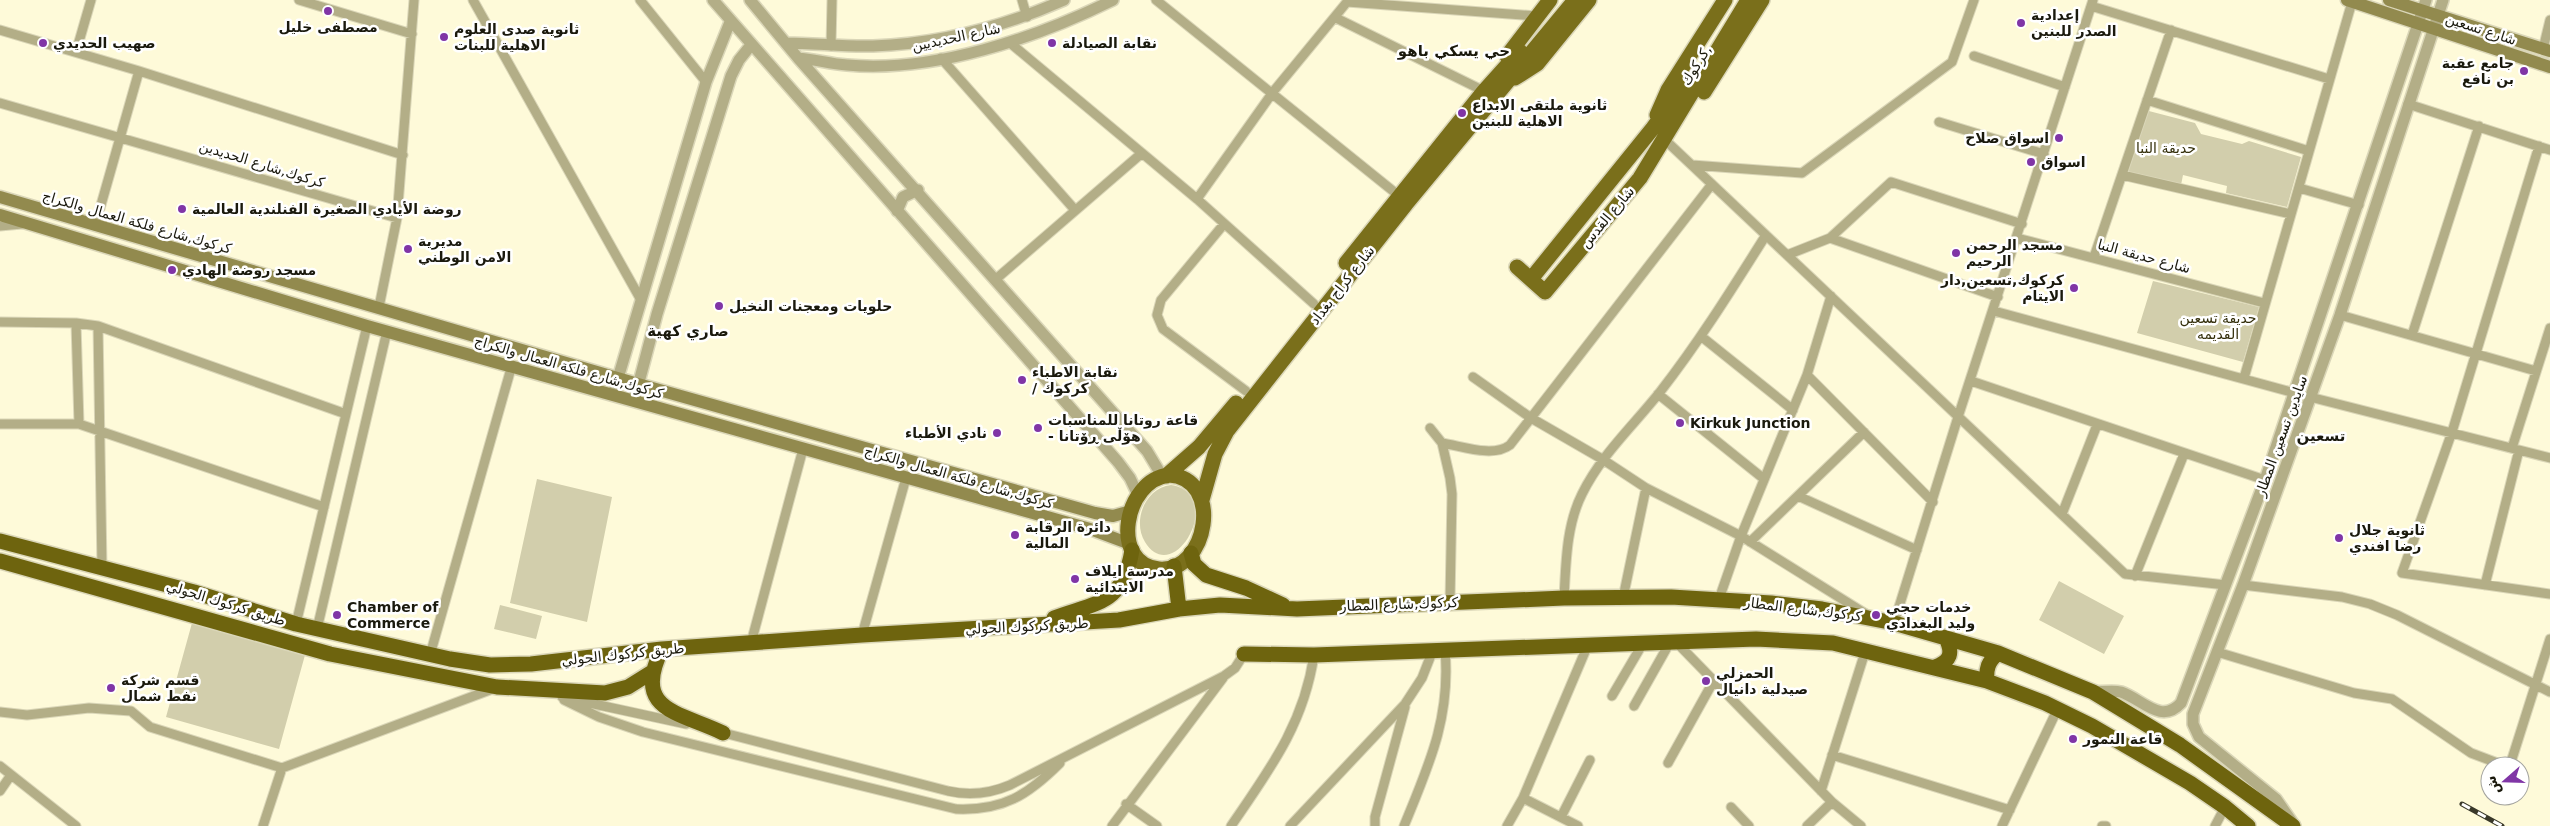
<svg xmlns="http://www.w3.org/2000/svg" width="2550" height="826" viewBox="0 0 2550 826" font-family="'DejaVu Sans',Vazirmatn,sans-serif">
<rect width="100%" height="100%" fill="#fefad9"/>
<path fill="#d2ceac" d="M2145,110l50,13 6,11 41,10 7,-3 52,16 -14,50 -61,-14 1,-7 -44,-11 -2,10 -56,-14z
M2153,281l106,26 -16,55 -106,-29z
M537,479l75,18 -25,125 -77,-19z
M1171,485c56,9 3,104 -26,57 -13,-21 0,-54 26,-57z
M2059,581l65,35 -20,38 -65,-34z
M500,605l42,11 -6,23 -42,-10z
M192,623l113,32 -26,94 -113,-32z"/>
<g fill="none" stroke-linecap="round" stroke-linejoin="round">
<defs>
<path id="minor" d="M299,0l113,34
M473,0l168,300
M640,0l66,82
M1022,0l5,17
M1156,0l242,195
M2091,6l238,73
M1336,18l148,73
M0,30l139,41 264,84
M1009,42l188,157 117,105
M831,46l1,-46
M2543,49l7,-29
M76,52l15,-52
M1974,56l91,31
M941,58l134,152
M2147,100l162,51
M0,103l397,115
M2408,104l142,46
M1939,122l105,32
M1663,138l462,436 101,11
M2539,146l-87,286 -50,141 148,21
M1692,165l110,8 150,-111 22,-62
M2122,175l169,39
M2299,188l60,17
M1197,199l76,-107 74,-90 190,14
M1224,224l-63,76 -4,15 6,14 83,62
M0,226l22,-2
M95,226l44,-155
M1830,238l168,59
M2017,238l247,65
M1787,255l43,-17 61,-56 131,42
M2094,257l77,-227
M996,279l146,-126
M379,307l18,-89 17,-218
M1994,311l301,82
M2340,315l196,56
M0,322l76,1 22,3 248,88
M76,323l3,101
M98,326l4,242
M2412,335l67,-209
M1702,337l91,73
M1807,375l126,127
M1473,377l58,41 71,41 44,29 95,48 125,78
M2244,378l108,-376
M1971,381l294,99
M1658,394l106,85
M2310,397l240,61
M0,424h79l245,83
M1430,428l12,15c20,3 51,15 68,2l202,-261
M1442,443l8,35 2,16 -2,108
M2512,448l38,-120
M1798,496l119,54
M2062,514l35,-89
M1750,542l114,-110
M2135,576l49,-122
M2243,585l99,12 28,7 27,11 153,77
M2485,585l34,-135
M1564,598c2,-34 2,-72 18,-104 19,-39 51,-68 78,-102 39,-50 72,-103 106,-157
M1623,598l23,-110
M1719,599l22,-63 66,-161 24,-79
M1894,623l64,-206 135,-417
M296,624l71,-298
M317,629l70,-298
M862,635l44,-157
M751,643l52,-194
M1678,644l154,158 29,24
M2217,652l137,41 38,6 79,54 29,11 11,-2 39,-123
M430,655l82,-290
M1612,696l30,-51
M562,697l124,27
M564,700l35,17 44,15 313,77c47,2 72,-14 104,-46
M1634,706l35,-62
M0,712l27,3 62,-7 42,3 19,16 132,41 213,-80
M720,732l228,59c22,5 41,3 62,-6l214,-109 11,-8 9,-14
M1832,755l178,55
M1668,763l45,-81
M0,766l76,60
M0,791l11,-16
M1821,791l45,-142
M1523,798l55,28
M1126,804l31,22
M1731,807l18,19
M1561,817l29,-57
M263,826l19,-58
M1112,826l111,-148
M1231,826c39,-57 73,-102 83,-171
M1290,826l115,-122 17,-26 11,-28
M1375,826v-9l30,-110
M1404,826c25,-61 47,-109 41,-176
M1507,826l16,-28 64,-151
M1807,826l25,-24
M2002,826l56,-118
M2102,826h4
M2215,826l10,-19"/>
<path id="tertiary" d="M713,0l405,462 12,16 8,17
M750,0l48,58 349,393 15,25
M786,43c29,0 58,4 87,3 68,-2 130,-19 191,-46
M798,58c16,1 32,6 49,7 87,8 189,-27 266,-65
M897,211l6,-14 15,-7
M613,395l93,-313 24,-60
M634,401l23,-87 74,-238 8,-16 12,-15
M2093,692c9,0 20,-2 28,0 21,7 40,33 60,11l84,-223 161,-480
M2292,822l-16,-23 -77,-62 -6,-13v-10l50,-129 97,-270 103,-315"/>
<path id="secondary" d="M2347,0l203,67
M2389,0l161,51
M0,197l638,187 457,129 18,3 18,-5
M0,215l367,111 723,203 40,15"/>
<path id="primary" d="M1507,56l43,-56
M1515,78l22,-14 52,-64
M1704,92l58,-92
M1657,115l11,-25 57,-90
M1346,263l138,-172 36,-40
M1517,267l28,25 95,-114 108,-178
M1531,279l122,-151 29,-40
M1169,475c55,3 39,98 -10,94 -50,-5 -35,-89 10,-94z
M1166,476l33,-29 37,-44
M1202,500l13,-46 12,-23 179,-227 169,-204"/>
<path id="trunk" d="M0,541l194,51 102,32 154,35 40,6 41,-1 131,-15 200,-14 257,-15 60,-11 41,-4 77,4 267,-11 107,-1 100,6 51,6 72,14 104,30 95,39 87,53 113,81
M1191,553l3,11 12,11 40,13 37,17
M0,561l330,93 167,33 108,6 23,-6 24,-15
M1174,566l5,43
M1054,618c43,-16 69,-13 78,-68
M662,649c-31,62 18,63 61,84
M1244,654l70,1 442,-16 77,4 154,38 58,22 47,23 98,57 35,24 23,19
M1935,667c16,-6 18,-14 11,-29
M1987,681c-1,-13 1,-19 11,-28"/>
</defs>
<use href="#minor" stroke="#dad6b8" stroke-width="11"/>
<use href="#tertiary" stroke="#dad6b8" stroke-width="14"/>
<use href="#secondary" stroke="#dad6b8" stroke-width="15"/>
<use href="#primary" stroke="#dad6b8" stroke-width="18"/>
<use href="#trunk" stroke="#dad6b8" stroke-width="18"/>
<use href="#minor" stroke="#b3ae87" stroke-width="9"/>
<use href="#tertiary" stroke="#b3ae87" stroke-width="11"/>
<use href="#secondary" stroke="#928a4e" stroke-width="12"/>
<use href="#primary" stroke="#7a6f1b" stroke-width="15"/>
<use href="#trunk" stroke="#6e640e" stroke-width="15"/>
<defs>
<path id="rail" d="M2462,804l40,22"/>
</defs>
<use href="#rail" stroke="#393829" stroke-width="5"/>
<use href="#rail" stroke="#fff" stroke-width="3" stroke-dasharray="9" stroke-linecap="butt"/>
</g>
<g fill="#8035a6" stroke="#fff" stroke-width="2">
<circle cx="328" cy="11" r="5"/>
<circle cx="2021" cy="23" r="5"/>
<circle cx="444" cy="37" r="5"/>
<circle cx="43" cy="43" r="5"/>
<circle cx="1052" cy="43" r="5"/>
<circle cx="2524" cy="71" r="5"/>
<circle cx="1462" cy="113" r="5"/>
<circle cx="2059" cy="138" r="5"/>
<circle cx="2031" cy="162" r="5"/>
<circle cx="182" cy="209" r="5"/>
<circle cx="408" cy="249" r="5"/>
<circle cx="1956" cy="253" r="5"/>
<circle cx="172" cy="270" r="5"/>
<circle cx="2074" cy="288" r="5"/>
<circle cx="719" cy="306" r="5"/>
<circle cx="1022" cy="380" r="5"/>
<circle cx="1680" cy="423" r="5"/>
<circle cx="1038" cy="428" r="5"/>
<circle cx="997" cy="433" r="5"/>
<circle cx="1015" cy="535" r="5"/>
<circle cx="2339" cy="538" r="5"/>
<circle cx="1075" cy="579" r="5"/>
<circle cx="337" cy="615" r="5"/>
<circle cx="1876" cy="615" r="5"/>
<circle cx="1706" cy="681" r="5"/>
<circle cx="111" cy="688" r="5"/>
<circle cx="2073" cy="739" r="5"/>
</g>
<g text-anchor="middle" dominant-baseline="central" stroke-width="5" stroke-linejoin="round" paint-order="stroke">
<g font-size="14" font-weight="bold" fill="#1a190d" stroke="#fff" text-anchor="start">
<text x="2031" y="15">إعدادية<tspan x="2031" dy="16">الصدر للبنين</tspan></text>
<text x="328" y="27" text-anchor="middle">مصطفى خليل</text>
<text x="454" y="29">ثانوية صدى العلوم<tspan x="454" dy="16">الاهلية للبنات</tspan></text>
<text x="53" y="43">صهيب الحديدي</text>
<text x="1062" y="43">نقابة الصيادلة</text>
<text x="2514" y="63" text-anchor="end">جامع عقبة<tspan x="2514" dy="16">بن نافع</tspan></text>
<text x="1472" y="105">ثانوية ملتقى الابداع<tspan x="1472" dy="16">الاهلية للبنين</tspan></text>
<text x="2049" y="138" text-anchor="end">اسواق صلاح</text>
<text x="2041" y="162">اسواق</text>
<text x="192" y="209">روضة الأيادي الصغيرة الفنلندية العالمية</text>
<text x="418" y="241">مديرية<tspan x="418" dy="16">الامن الوطني</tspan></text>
<text x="1966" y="245">مسجد الرحمن<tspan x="1966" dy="16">الرحيم</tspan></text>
<text x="182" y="270">مسجد روضة الهادي</text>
<text x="2064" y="280" text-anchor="end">كركوك,تسعين,دار<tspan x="2064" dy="16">الايتام</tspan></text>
<text x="729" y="306">حلويات ومعجنات النخيل</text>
<text x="1032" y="372">نقابة الاطباء<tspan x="1032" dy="16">/ كركوك</tspan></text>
<text x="1048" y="420">قاعة روتانا للمناسبات<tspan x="1048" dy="16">- هۆڵی ڕۆتانا</tspan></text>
<text x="1690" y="423">Kirkuk Junction</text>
<text x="987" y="433" text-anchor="end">نادي الأطباء</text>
<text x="1025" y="527">دائرة الرقابة<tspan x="1025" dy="16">المالية</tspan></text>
<text x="2349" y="530">ثانوية جلال<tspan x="2349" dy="16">رضا افندي</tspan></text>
<text x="1085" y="571">مدرسة ايلاف<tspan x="1085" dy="16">الابتدائية</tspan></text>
<text x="347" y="607">Chamber of<tspan x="347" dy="16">Commerce</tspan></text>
<text x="1886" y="607">خدمات حجي<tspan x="1886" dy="16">وليد البغدادي</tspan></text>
<text x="1716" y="673">الحمزلي<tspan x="1716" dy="16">صيدلية دانيال</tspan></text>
<text x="121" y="680">قسم شركة<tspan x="121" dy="16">نفط شمال</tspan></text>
<text x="2083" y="739">قاعة النمور</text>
</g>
<g font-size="14" fill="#1a190d" stroke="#fff">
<text transform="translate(2481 29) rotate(18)">شارع تسعين</text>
<text transform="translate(956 37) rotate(-12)">شارع الحديديين</text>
<text transform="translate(1696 65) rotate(-58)">كركوك,</text>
<text transform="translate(262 164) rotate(17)">كركوك,شارع الحديدين</text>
<text transform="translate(1607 217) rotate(-50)">شارع القدس</text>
<text transform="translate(137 222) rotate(16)">كركوك,شارع فلكة العمال والكراج</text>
<text transform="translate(2144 256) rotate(15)">شارع حديقة النبا</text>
<text transform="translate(1342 285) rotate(-52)">شارع كراج بغداد</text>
<text transform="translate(569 367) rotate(16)">كركوك,شارع فلكة العمال والكراج</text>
<text transform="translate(2281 436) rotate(-70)">سايدين تسعين المطار</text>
<text transform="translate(959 477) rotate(16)">كركوك,شارع فلكة العمال والكراج</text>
<text transform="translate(226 603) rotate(17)">طريق كركوك الحولي</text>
<text transform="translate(1399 604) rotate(-2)">كركوك,شارع المطار</text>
<text transform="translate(1803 609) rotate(7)">كركوك,شارع المطار</text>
<text transform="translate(1027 626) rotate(-3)">طريق كركوك الحولي</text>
<text transform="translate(623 654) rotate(-6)">طريق كركوك الحولي</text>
</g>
<g font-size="14" fill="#342f0b" stroke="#fff">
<text x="2166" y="148">حديقة النبا</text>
<text x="2218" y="318">حديقة تسعين<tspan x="2218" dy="16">القديمه</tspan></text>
</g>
<g font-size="15" font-weight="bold" fill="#1a190d" stroke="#fff">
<text x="1454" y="51">حي يسكي باهو</text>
<text x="688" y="331">صاري كهية</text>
<text x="2321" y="436">تسعین</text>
</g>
</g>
<g transform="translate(2505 781) rotate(250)"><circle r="24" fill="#ffffff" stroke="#a3a39e"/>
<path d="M0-4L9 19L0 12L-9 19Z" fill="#8035a6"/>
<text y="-8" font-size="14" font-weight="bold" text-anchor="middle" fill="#1a190d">ش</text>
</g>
</svg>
